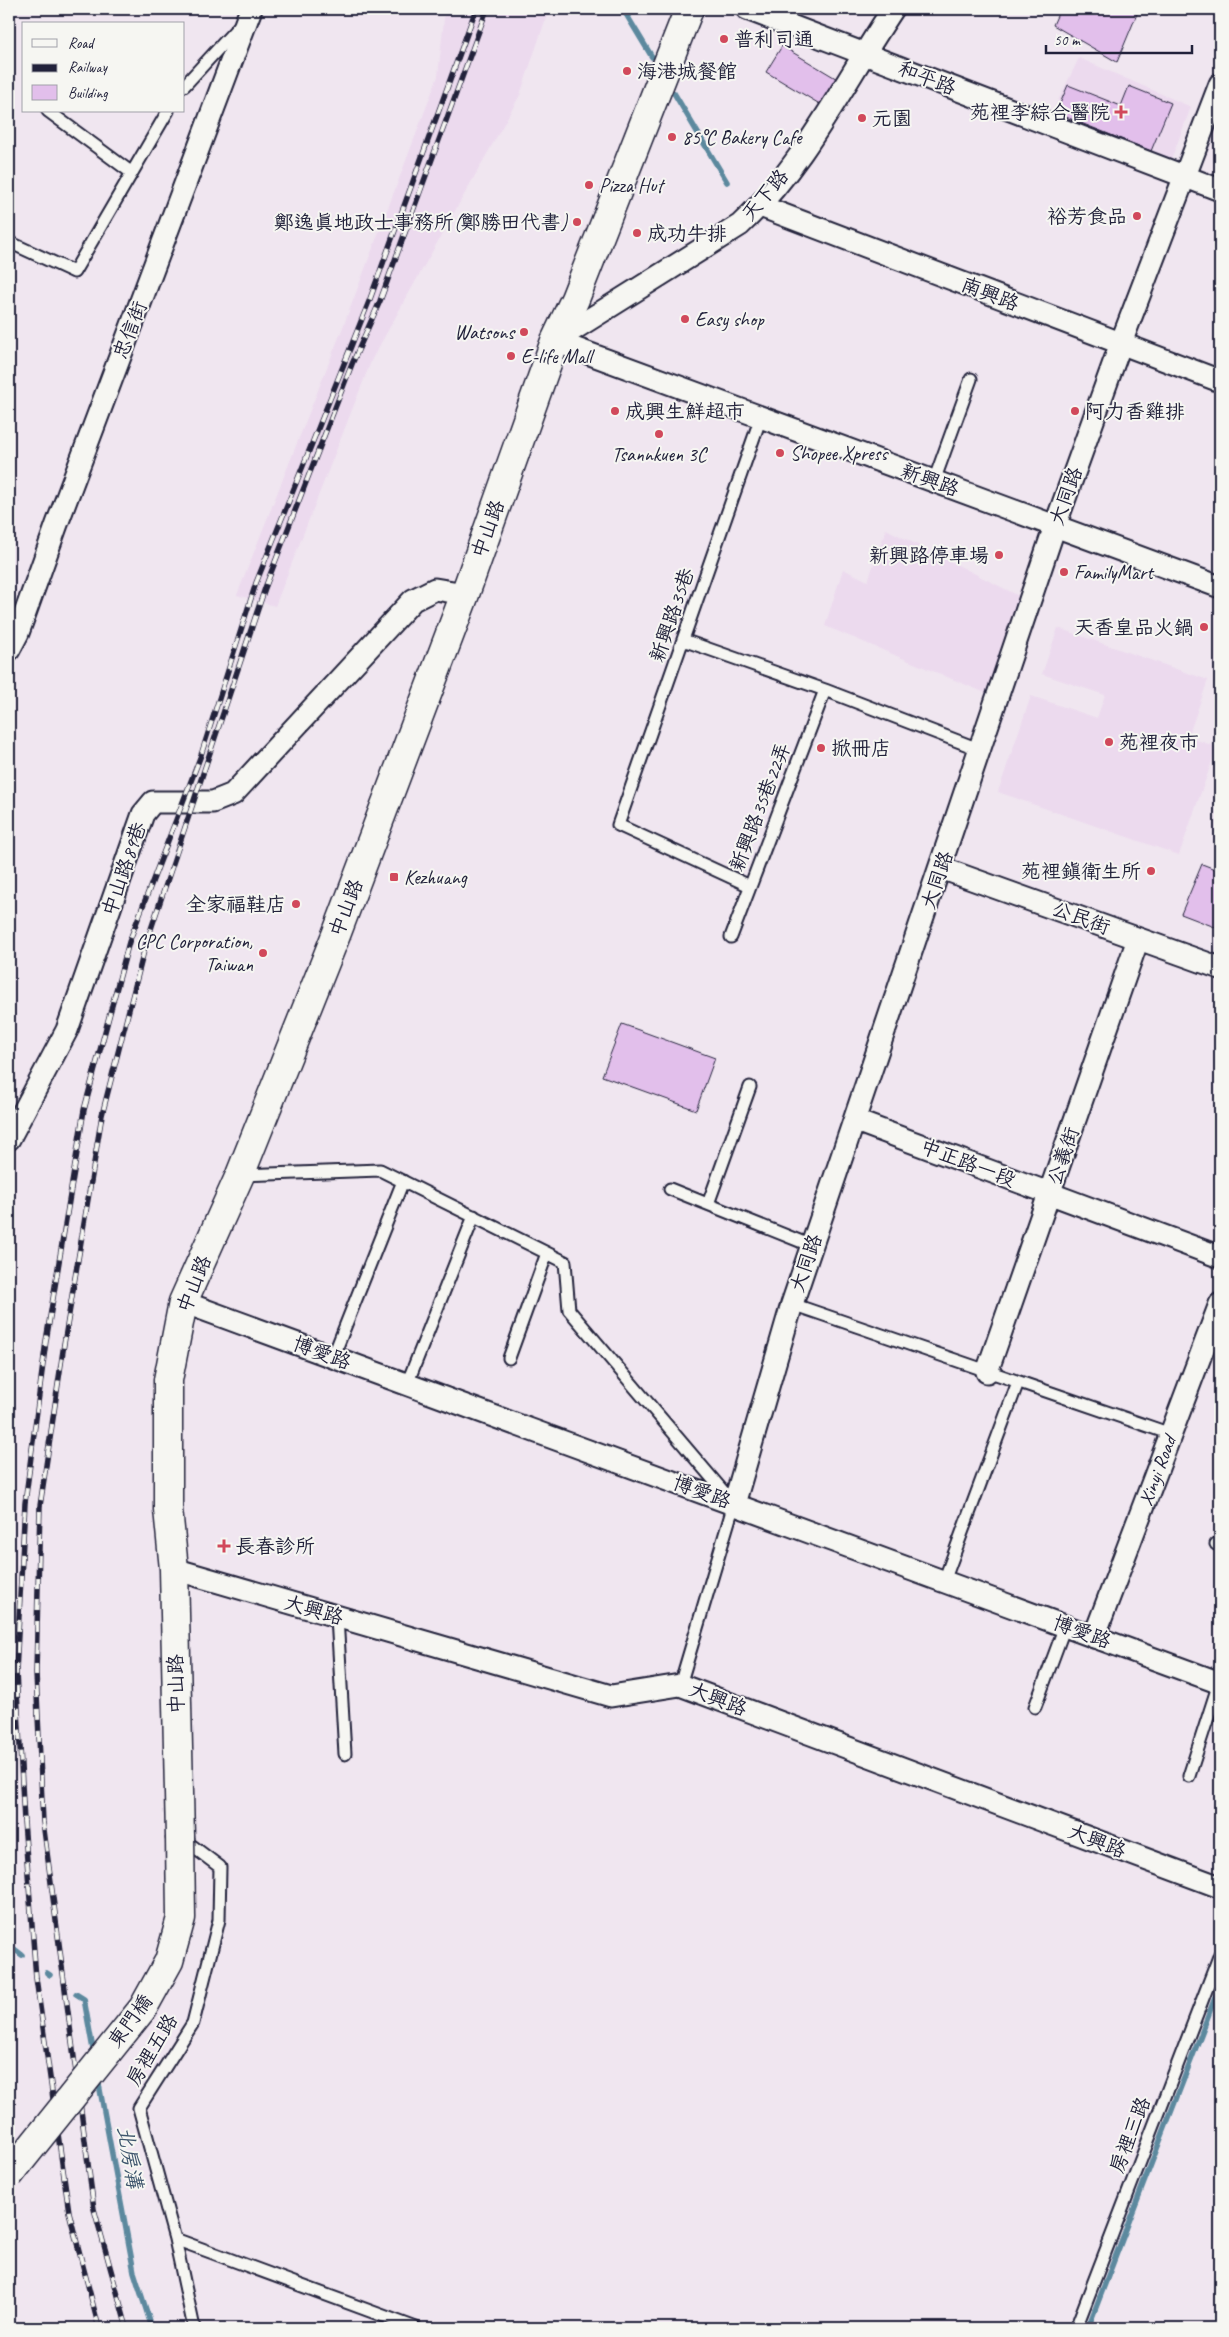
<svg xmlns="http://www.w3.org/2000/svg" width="1229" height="2337" viewBox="0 0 1229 2337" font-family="Caveat,'LXGW WenKai TC',sans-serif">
<rect width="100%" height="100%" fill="#f0e6f0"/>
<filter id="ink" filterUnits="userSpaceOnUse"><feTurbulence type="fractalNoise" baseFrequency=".02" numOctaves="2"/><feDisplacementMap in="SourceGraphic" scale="10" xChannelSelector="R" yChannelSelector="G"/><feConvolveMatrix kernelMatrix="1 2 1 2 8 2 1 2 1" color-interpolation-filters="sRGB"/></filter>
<g filter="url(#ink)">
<path fill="#ecdaee" d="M445,9h104l-29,86 -148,264 -97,247 -38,-11 106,-268 95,-251z
M1079,58l112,49 -20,53 -121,-43z
M886,529l135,68 -33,97 -163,-68 18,-57 25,12z
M1058,628l150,52 -20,57 29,10 -38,108 -181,-63 33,-96 66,22 8,-23 -63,-21z"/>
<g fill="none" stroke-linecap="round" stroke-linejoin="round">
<path stroke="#5b899e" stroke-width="5.5" d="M623,9l29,48
M674,93l53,89
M9,1945l13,10
M47,1973l3,2
M76,1994l8,5 10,56
M98,2079l36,193 18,56
M1088,2328l132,-343"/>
</g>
<path fill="#e2bfeb" stroke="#22223b" d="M1060,9h79l-22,53 -64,-37z
M782,46l62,37 -16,26 -62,-37z
M1068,85l53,21 8,-20 42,17 -20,48 -95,-38z
M1202,864l18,7v58l-39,-15z
M622,1024l93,34 -19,52 -94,-34z"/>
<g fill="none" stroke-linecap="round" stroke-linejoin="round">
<defs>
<path id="service" d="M184,86l56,-61
M48,111l84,62
M9,242l65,30 94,-161
M934,481l37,-102
M683,640l142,50 156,60
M750,886l-132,-61 143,-408
M731,937l94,-247
M241,1175l139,-5 185,92 4,48 165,194 -54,181
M670,1189l142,57
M708,1204l42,-117
M792,1304l379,130
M333,1357l70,-176
M509,1358l38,-105
M407,1384l67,-168
M1216,1544l4,2
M944,1581l74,-199
M337,1617l8,137
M1035,1707l30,-81
M1189,1776l30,-93
M183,1839l37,28 -1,53 -26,103 -54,85 36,131 19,89
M175,2239l241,89
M1076,2328l144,-374"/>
<g id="minor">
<path d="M747,9l473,181"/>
<path d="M760,206l460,175"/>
<path d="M555,341l665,246"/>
<path d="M555,341l185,-116c65,-61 104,-143 153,-216"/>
<path d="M9,650l9,-17 39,-109 194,-515"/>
<path d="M941,868l279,100"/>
<path d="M856,1121l364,136"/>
<path d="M9,1139l58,-109 76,-216 10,-12h60l20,-8 180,-194 22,-11 30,5"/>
<path d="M183,1302l1037,381"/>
<path d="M987,1372l151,-433"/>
<path d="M734,1504l58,-200 263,-778 66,-183 99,-259"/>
<path d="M174,1569l437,127 69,-11 540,202"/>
<path id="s1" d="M1094,1637l126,-333"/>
</g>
<path id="tertiary" d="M180,1837l-6,-268 -6,-60v-129l15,-78 57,-127 96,-240 129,-341 90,-253 20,-42 114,-290"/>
</defs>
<use href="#service" stroke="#22223b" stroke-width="15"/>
<use href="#minor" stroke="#22223b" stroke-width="25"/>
<use href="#tertiary" stroke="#22223b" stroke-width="31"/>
<use href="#service" stroke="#f6f6f2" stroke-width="11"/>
<use href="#minor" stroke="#f6f6f2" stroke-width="21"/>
<use href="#tertiary" stroke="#f6f6f2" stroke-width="28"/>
<defs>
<path id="rail" d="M99,2328l-30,-116 -33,-234 -12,-157 -8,-149 9,-169 21,-162 38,-231 45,-168 72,-187 55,-172 114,-284 106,-290
M127,2328l-33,-119 -51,-387 -7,-149 4,-167 24,-162 38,-229 43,-168 120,-359 87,-224 28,-63 107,-292"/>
</defs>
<use href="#rail" stroke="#22223b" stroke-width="5.5"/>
<use href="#rail" stroke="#f6f6f2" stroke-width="4" stroke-dasharray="11" stroke-linecap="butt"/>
<defs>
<path id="tertiary-bridge" d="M9,2175l134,-167 26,-47 12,-43 -1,-81"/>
</defs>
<use href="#tertiary-bridge" stroke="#22223b" stroke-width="31" stroke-linecap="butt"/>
<use href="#tertiary-bridge" stroke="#f6f6f2" stroke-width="28"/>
</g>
</g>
<g fill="#d1495b" stroke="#f6f6f2" stroke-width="2">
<circle cx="724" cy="39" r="5"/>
<circle cx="627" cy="71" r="5"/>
<path d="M1118.5 104.5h5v5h5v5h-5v5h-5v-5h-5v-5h5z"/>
<circle cx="862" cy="118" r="5"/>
<circle cx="672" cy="137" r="5"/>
<circle cx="589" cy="185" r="5"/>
<circle cx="1137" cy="216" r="5"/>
<circle cx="577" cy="222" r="5"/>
<circle cx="637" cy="233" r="5"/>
<circle cx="685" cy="319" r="5"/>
<circle cx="524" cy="332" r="5"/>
<circle cx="511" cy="356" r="5"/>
<circle cx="615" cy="411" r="5"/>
<circle cx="1075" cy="411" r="5"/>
<circle cx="659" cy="434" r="5"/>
<circle cx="780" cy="453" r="5"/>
<circle cx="999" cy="555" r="5"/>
<circle cx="1064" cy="572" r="5"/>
<circle cx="1204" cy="627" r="5"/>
<circle cx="1109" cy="742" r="5"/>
<circle cx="821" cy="748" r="5"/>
<circle cx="1151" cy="871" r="5"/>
<rect x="389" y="872" width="10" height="10" rx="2.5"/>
<circle cx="296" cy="904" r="5"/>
<circle cx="263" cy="953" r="5"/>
<path d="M221.5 1538.5h5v5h5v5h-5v5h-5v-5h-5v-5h5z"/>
</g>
<g text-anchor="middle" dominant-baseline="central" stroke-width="4" stroke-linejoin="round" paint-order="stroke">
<g font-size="20" fill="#22223b" stroke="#f6f6f2" text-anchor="start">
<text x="734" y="39">普利司通</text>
<text x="637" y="71">海港城餐館</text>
<text x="1110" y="112" text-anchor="end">苑裡李綜合醫院</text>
<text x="872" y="118">元園</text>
<text x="682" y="137">85°C Bakery Cafe</text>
<text x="599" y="185">Pizza Hut</text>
<text x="1127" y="216" text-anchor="end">裕芳食品</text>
<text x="567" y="222" text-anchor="end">鄭逸真地政士事務所(鄭勝田代書)</text>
<text x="647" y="233">成功牛排</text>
<text x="695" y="319">Easy shop</text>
<text x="514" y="332" text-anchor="end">Watsons</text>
<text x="521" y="356">E-life Mall</text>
<text x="625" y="411">成興生鮮超市</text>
<text x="1085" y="411">阿力香雞排</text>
<text x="790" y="453">Shopee Xpress</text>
<text x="659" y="454" text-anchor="middle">Tsannkuen 3C</text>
<text x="989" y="555" text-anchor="end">新興路停車場</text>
<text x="1074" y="572">FamilyMart</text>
<text x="1194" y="627" text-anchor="end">天香皇品火鍋</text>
<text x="1119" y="742">苑裡夜市</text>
<text x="831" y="748">掀冊店</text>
<text x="1141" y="871" text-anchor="end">苑裡鎮衛生所</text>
<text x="404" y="877">Kezhuang</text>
<text x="286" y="904" text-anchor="end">全家福鞋店</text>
<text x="253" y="941" text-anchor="end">CPC Corporation,<tspan x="253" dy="23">Taiwan</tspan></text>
<text x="235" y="1546">長春診所</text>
</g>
<g font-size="20" fill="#22223b" stroke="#f6f6f2">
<text transform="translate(927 78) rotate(21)">和平路</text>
<text transform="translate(765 195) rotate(-50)">天下路</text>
<text transform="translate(990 294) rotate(21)">南興路</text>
<text transform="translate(130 330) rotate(-69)">忠信街</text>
<text transform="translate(930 480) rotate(20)">新興路</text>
<text transform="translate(1066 496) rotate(-70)">大同路</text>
<text transform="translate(488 529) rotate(-70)">中山路</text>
<text transform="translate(672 615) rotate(-71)">新興路35巷</text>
<text transform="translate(760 807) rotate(-69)">新興路35巷22弄</text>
<text transform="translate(124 869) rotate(-71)">中山路89巷</text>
<text transform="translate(937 880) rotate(-71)">大同路</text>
<text transform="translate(346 908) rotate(-69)">中山路</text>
<text transform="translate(1081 918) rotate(20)">公民街</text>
<text transform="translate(1063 1156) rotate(-71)">公義街</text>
<text transform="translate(968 1163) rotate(21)">中正路一段</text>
<text transform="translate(806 1263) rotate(-71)">大同路</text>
<text transform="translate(194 1284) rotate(-68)">中山路</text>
<text transform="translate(322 1353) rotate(20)">博愛路</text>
<text stroke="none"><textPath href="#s1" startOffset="178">Xinyi Road</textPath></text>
<text transform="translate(702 1492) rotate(20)">博愛路</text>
<text transform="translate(314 1610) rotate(16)">大興路</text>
<text transform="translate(1082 1632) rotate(20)">博愛路</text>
<text transform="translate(176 1684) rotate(-91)">中山路</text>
<text transform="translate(718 1699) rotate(21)">大興路</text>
<text transform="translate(1097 1841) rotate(21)">大興路</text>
<text transform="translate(130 2021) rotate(-54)">東門橋</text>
<text transform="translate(152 2050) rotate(-59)">房裡五路</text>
<text transform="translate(1130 2135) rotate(-69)">房裡三路</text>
</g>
<g font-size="21" font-style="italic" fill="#3e566d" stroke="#f6f6f2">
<text transform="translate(130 2157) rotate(80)">北房溝</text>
</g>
</g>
<rect width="1229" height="2337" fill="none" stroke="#f6f6f2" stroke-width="30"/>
<rect x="15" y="15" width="1199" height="2307" fill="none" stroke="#22223b" stroke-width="2" filter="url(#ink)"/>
<rect x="22" y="22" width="162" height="90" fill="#f6f6f2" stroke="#a1a1a9"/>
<rect x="32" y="39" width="25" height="8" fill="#f6f6f2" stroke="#a1a1a9"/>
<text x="68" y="48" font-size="15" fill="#22223b">Road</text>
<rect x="32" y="64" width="25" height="8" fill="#22223b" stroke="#a1a1a9"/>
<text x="68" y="72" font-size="15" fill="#22223b">Railway</text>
<rect x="32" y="85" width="25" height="15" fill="#e2bfeb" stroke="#a1a1a9"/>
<text x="68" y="98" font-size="15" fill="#22223b">Building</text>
<path d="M1046 45v8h146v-8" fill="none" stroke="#22223b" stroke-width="2.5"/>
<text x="1054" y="45" font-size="15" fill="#22223b" stroke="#f6f6f2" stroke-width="4" paint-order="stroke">50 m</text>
</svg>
